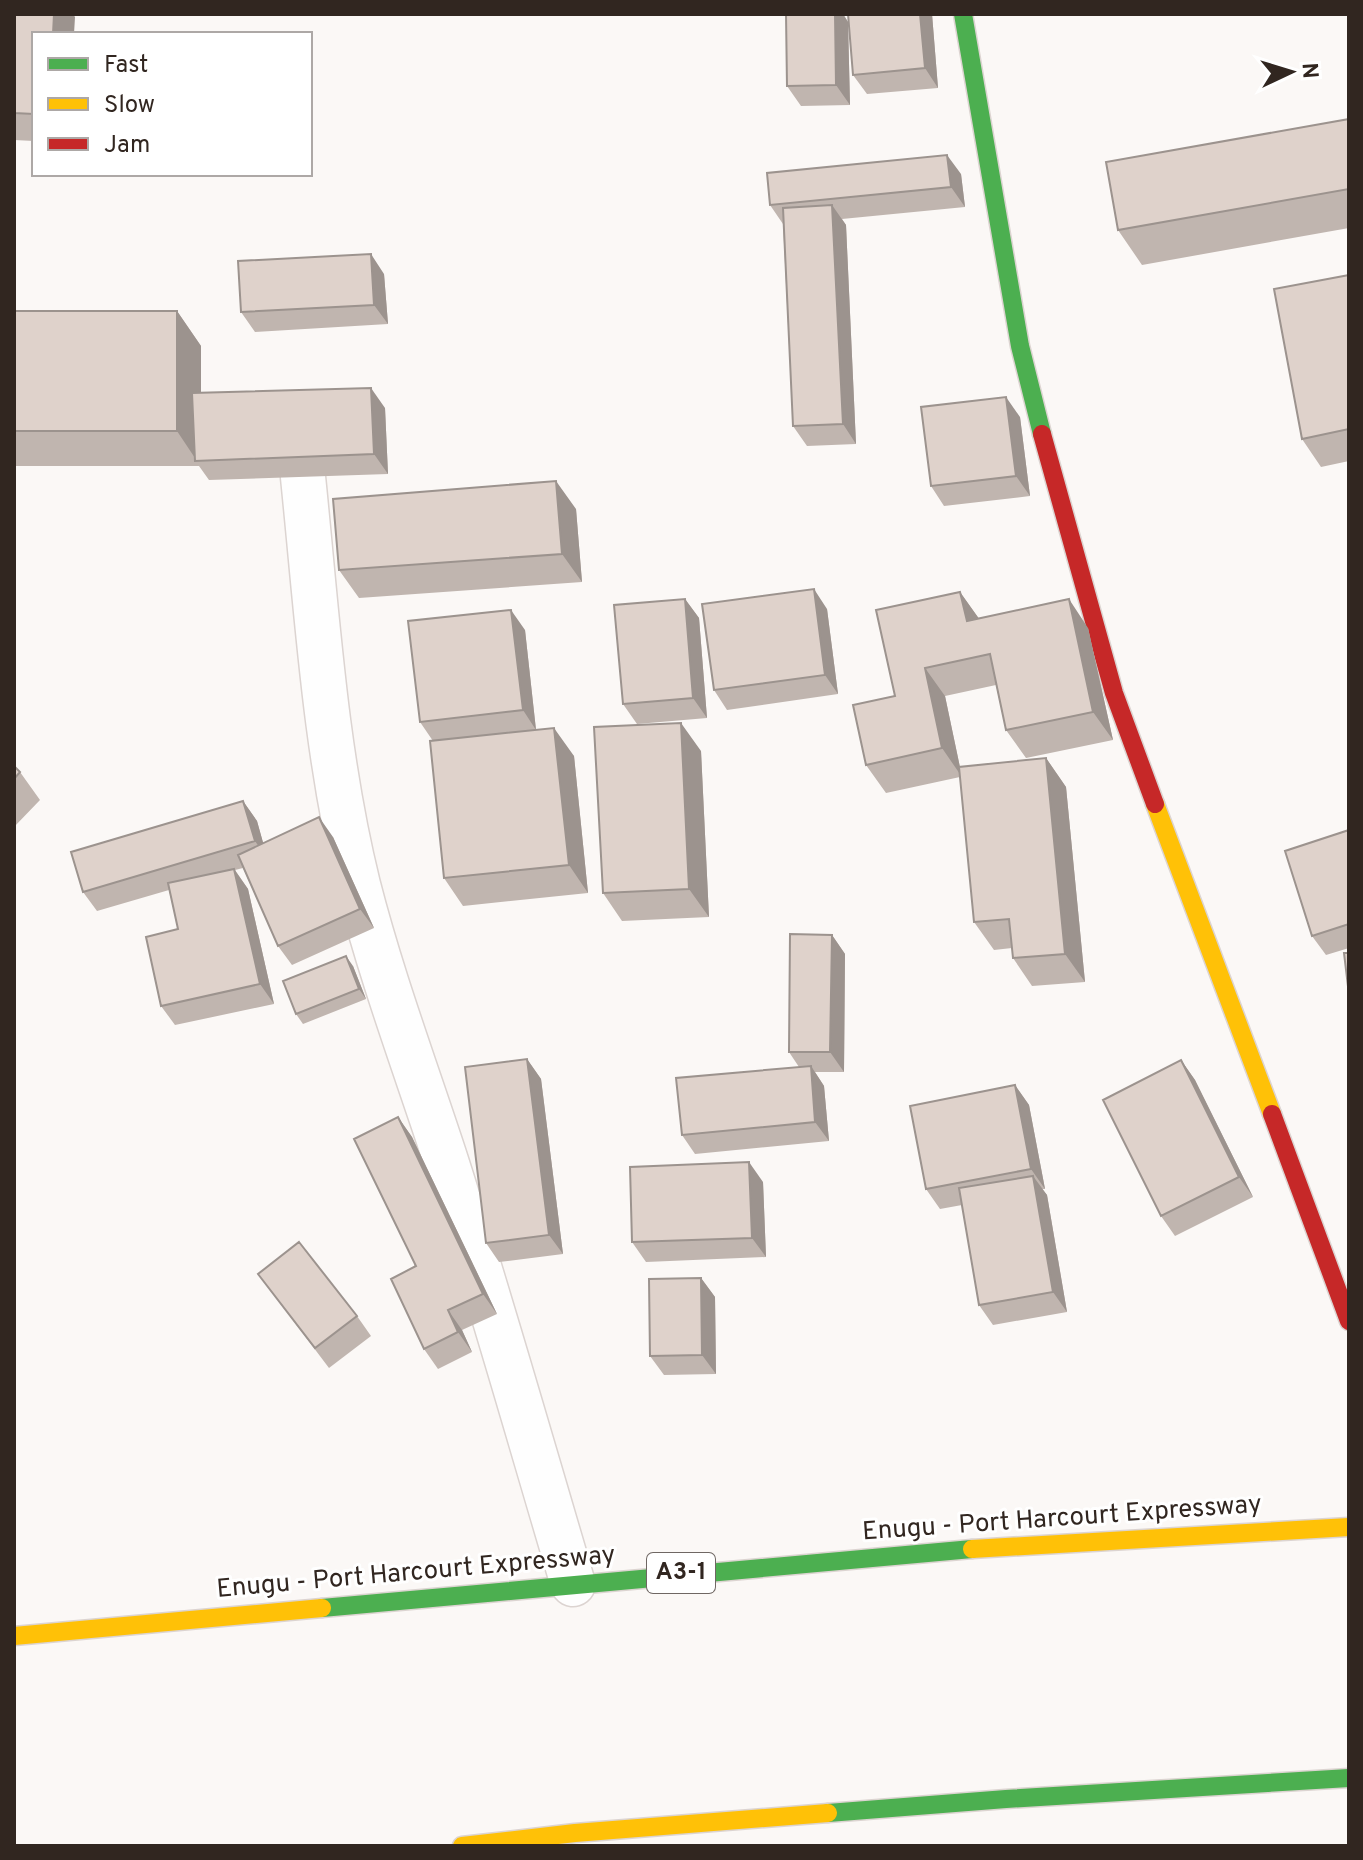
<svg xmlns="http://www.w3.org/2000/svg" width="1363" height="1860" viewBox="0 0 1363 1860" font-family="Overpass,sans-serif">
<rect width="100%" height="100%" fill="#fbf8f6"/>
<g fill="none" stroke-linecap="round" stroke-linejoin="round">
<defs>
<path id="street" d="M303,477c14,136 22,275 55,408 24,94 58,184 88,276 45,140 85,282 127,423"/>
<path id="fast" d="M963,14l57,332 22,88
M322,1608l650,-59
M828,1813l178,-14 343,-21"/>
<path id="slow" d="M1155,804l117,310
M972,1549l377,-22
M14,1636l308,-28
M462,1846l113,-13 253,-20"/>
<path id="jam" d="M1042,434l72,259 41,111
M1272,1114l77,207"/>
</defs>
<use href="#street" stroke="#dcd4d1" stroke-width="47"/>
<use href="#fast" stroke="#dcd4d1" stroke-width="21"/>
<use href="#slow" stroke="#dcd4d1" stroke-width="21"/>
<use href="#jam" stroke="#dcd4d1" stroke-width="21"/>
<use href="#street" stroke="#fefefe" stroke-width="44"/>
<use href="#fast" stroke="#4caf50" stroke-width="18"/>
<use href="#slow" stroke="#ffc107" stroke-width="18"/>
<use href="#jam" stroke="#c62828" stroke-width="18"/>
</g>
<path fill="#c0b5af" d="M14,14l61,3 -41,17v107l-20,-1z
M786,14h57l5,8 2,83 -49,1 -14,-20z
M932,14l6,74 -71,6 -14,-19z
M1349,119v109l-207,37 -24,-35z
M961,174l4,33 -123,12 4,6 10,219 -49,2 -14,-20 -10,-202 -13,-19z
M384,274l4,50 -133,8 -14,-20z
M1349,275v186l-28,6 -19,-28z
M14,311h163l24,35v47l184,15 3,66 -179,6 -10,-14h-185z
M1020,417l10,79 -86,10 -13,-20z
M576,509l6,73 -223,16 -20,-28z
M960,592l19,27 109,9 25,112 -87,18 -20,-28 -10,-45 -51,11 15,71 86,-9 20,29 19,195 -53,4 -19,-28 -1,-10 -18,2 -20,-28 -14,-145 -74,16 -20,-28 29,-69z
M685,599l14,19 8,100 -70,6 -14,-20z
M827,609l11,85 -111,16 -13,-20z
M525,630l11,100 38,26 14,137 -125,13 -19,-28 -11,-137 -13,-19z
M701,751l8,166 -87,4 -19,-28z
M14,766l6,6 20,28 -26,27z
M243,801l14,20 6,22 70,-6 41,91 -82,37 -14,-19 -35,-78 -8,2 13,19 26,115 -99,21 -14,-19 17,-77 -9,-39 -72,21 -14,-19z
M1349,830v118l-23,7 -14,-19z
M832,935l13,19 -1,118h-29l9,14 5,55 -134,13 -13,-19 117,-68 -10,-15z
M353,966l13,33 -63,25 -7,-10z
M527,1059l14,20 22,175 -64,8 -13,-19z
M1181,1060l14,20 58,117 -78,39 -14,-20z
M1015,1085l14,20 16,84h-3l5,6 20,117 -74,13 -14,-20 -17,-100 -22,4 -14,-20z
M398,1117l14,20 85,177 -35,16 10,22 -34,17 -14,-20z
M763,1182l3,75 -120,5 -14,-20z
M258,1274l99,42 14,20 -42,32z
M701,1278l14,19 1,77 -52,1 -14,-19z"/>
<path fill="#9c938e" d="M54,14h19l2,3 -1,17h-21z
M835,14h8l5,8 2,83 -14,-20z
M920,14h12l6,74 -13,-20z
M947,155l14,19 4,33 -14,-20z
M832,205l14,20 10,219 -13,-20z
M371,254l13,20 4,50 -14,-19z
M177,311l24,35v115h-4l-20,-30z
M371,388l14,20 3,66 -14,-20z
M1006,397l14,20 10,79 -14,-20z
M556,481l20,28 6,73 -20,-28z
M814,589l13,20 11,85 -13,-19z
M960,592l20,28 -13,1z
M685,599l14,19 8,100 -14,-20z
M1069,599l19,29 25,112 -20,-28z
M511,610l14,20 11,100 -13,-20z
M925,668l20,28 17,81 -20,-29z
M681,723l20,28 8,166 -20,-28z
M554,728l20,28 14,137 -19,-28z
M1046,758l20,29 19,195 -20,-28z
M243,801l14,20 11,39 -13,-19z
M319,817l14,20 41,91 -14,-19z
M234,869l14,20 26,115 -14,-20z
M832,935l13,19 -1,118 -14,-20z
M346,956l7,10 13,33 -7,-10z
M527,1059l14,20 22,175 -14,-19z
M1181,1060l14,20 58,117 -14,-20z
M811,1066l13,20 5,55 -14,-19z
M1015,1085l14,20 16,84 -14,-20z
M398,1117l14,20 85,177 -14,-20z
M749,1162l14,20 3,75 -14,-19z
M1033,1176l14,19 20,117 -14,-20z
M701,1278l14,19 1,77 -14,-19z
M448,1310l14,20 10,22 -14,-20z"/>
<path fill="#dfd2cb" stroke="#9c938e" stroke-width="2" d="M14,14h40l-1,20h-19v80l-20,-1z
M786,14h49l1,71 -49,1z
M848,14h72l5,54 -72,7z
M1349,119v70l-231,41 -12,-68z
M947,155l4,32 -181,18 -3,-32z
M832,205l11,219 -50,2 -10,-218z
M371,254l3,51 -133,7 -3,-51z
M1349,275v154l-47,10 -28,-150z
M14,311h163v120h-163z
M371,388l3,66 -179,7 -3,-68z
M1006,397l10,79 -85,10 -10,-79z
M556,481l6,73 -223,16 -6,-71z
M814,589l11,86 -111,15 -12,-86z
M960,592l7,29 102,-22 24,113 -87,18 -16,-76 -65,14 17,80 -76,17 -13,-60 42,-9 -19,-86z
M685,599l8,99 -70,6 -9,-99z
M511,610l12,100 -103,12 -12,-101z
M681,723l8,166 -86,4 -9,-166z
M554,728l15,137 -125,13 -14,-137z
M1046,758l19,196 -52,4 -4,-39 -35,3 -15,-155z
M14,766l6,6 -6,7z
M243,801l12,40 -172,51 -12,-40z
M319,817l41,92 -82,37 -40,-91z
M1349,830v94l-37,12 -27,-85z
M234,869l26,115 -99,22 -15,-69 32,-8 -10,-46z
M790,934l42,1 -2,117h-41z
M1344,953h5v42z
M346,956l13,33 -63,25 -13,-33z
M527,1059l22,176 -63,8 -21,-176z
M1181,1060l58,117 -78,39 -58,-116z
M811,1066l4,56 -133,13 -6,-57z
M1015,1085l16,84 -105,20 -16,-83z
M398,1117l85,177 -35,16 10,22 -34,17 -33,-70 25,-13 -62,-127z
M749,1162l3,76 -120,4 -2,-75z
M1033,1176l20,116 -74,13 -20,-117z
M299,1242l58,74 -42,32 -57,-74z
M701,1278l1,77 -52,1 -1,-77z"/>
<g text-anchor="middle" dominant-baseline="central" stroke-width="6" stroke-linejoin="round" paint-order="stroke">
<rect fill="#fff" stroke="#6f6763" stroke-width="2" x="647" y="1553" width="68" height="40" rx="6"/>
<g font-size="24" font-weight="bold" fill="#312620">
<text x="681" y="1573">A3-1</text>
</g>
<g font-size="26" fill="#312620" stroke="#fff">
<text transform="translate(1062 1519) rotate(-4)">Enugu - Port Harcourt Expressway</text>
<text transform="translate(416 1573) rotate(-5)">Enugu - Port Harcourt Expressway</text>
</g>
</g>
<rect width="1363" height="1860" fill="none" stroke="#312620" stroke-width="32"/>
<rect x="32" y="32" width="280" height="144" fill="#ffffff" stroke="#ada8a6" stroke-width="2"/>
<rect x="48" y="58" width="40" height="12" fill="#4caf50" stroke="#ada8a6" stroke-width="2"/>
<text x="104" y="72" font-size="24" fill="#312620">Fast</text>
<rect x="48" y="98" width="40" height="12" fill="#ffc107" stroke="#ada8a6" stroke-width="2"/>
<text x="104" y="112" font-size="24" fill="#312620">Slow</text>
<rect x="48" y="138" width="40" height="12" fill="#c62828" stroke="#ada8a6" stroke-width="2"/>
<text x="104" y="152" font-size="24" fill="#312620">Jam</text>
<g transform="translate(1291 72) rotate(86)" stroke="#ffffff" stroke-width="6" paint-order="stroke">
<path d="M0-6L14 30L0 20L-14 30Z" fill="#312620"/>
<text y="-12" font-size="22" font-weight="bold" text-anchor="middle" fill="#312620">N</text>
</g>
</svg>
